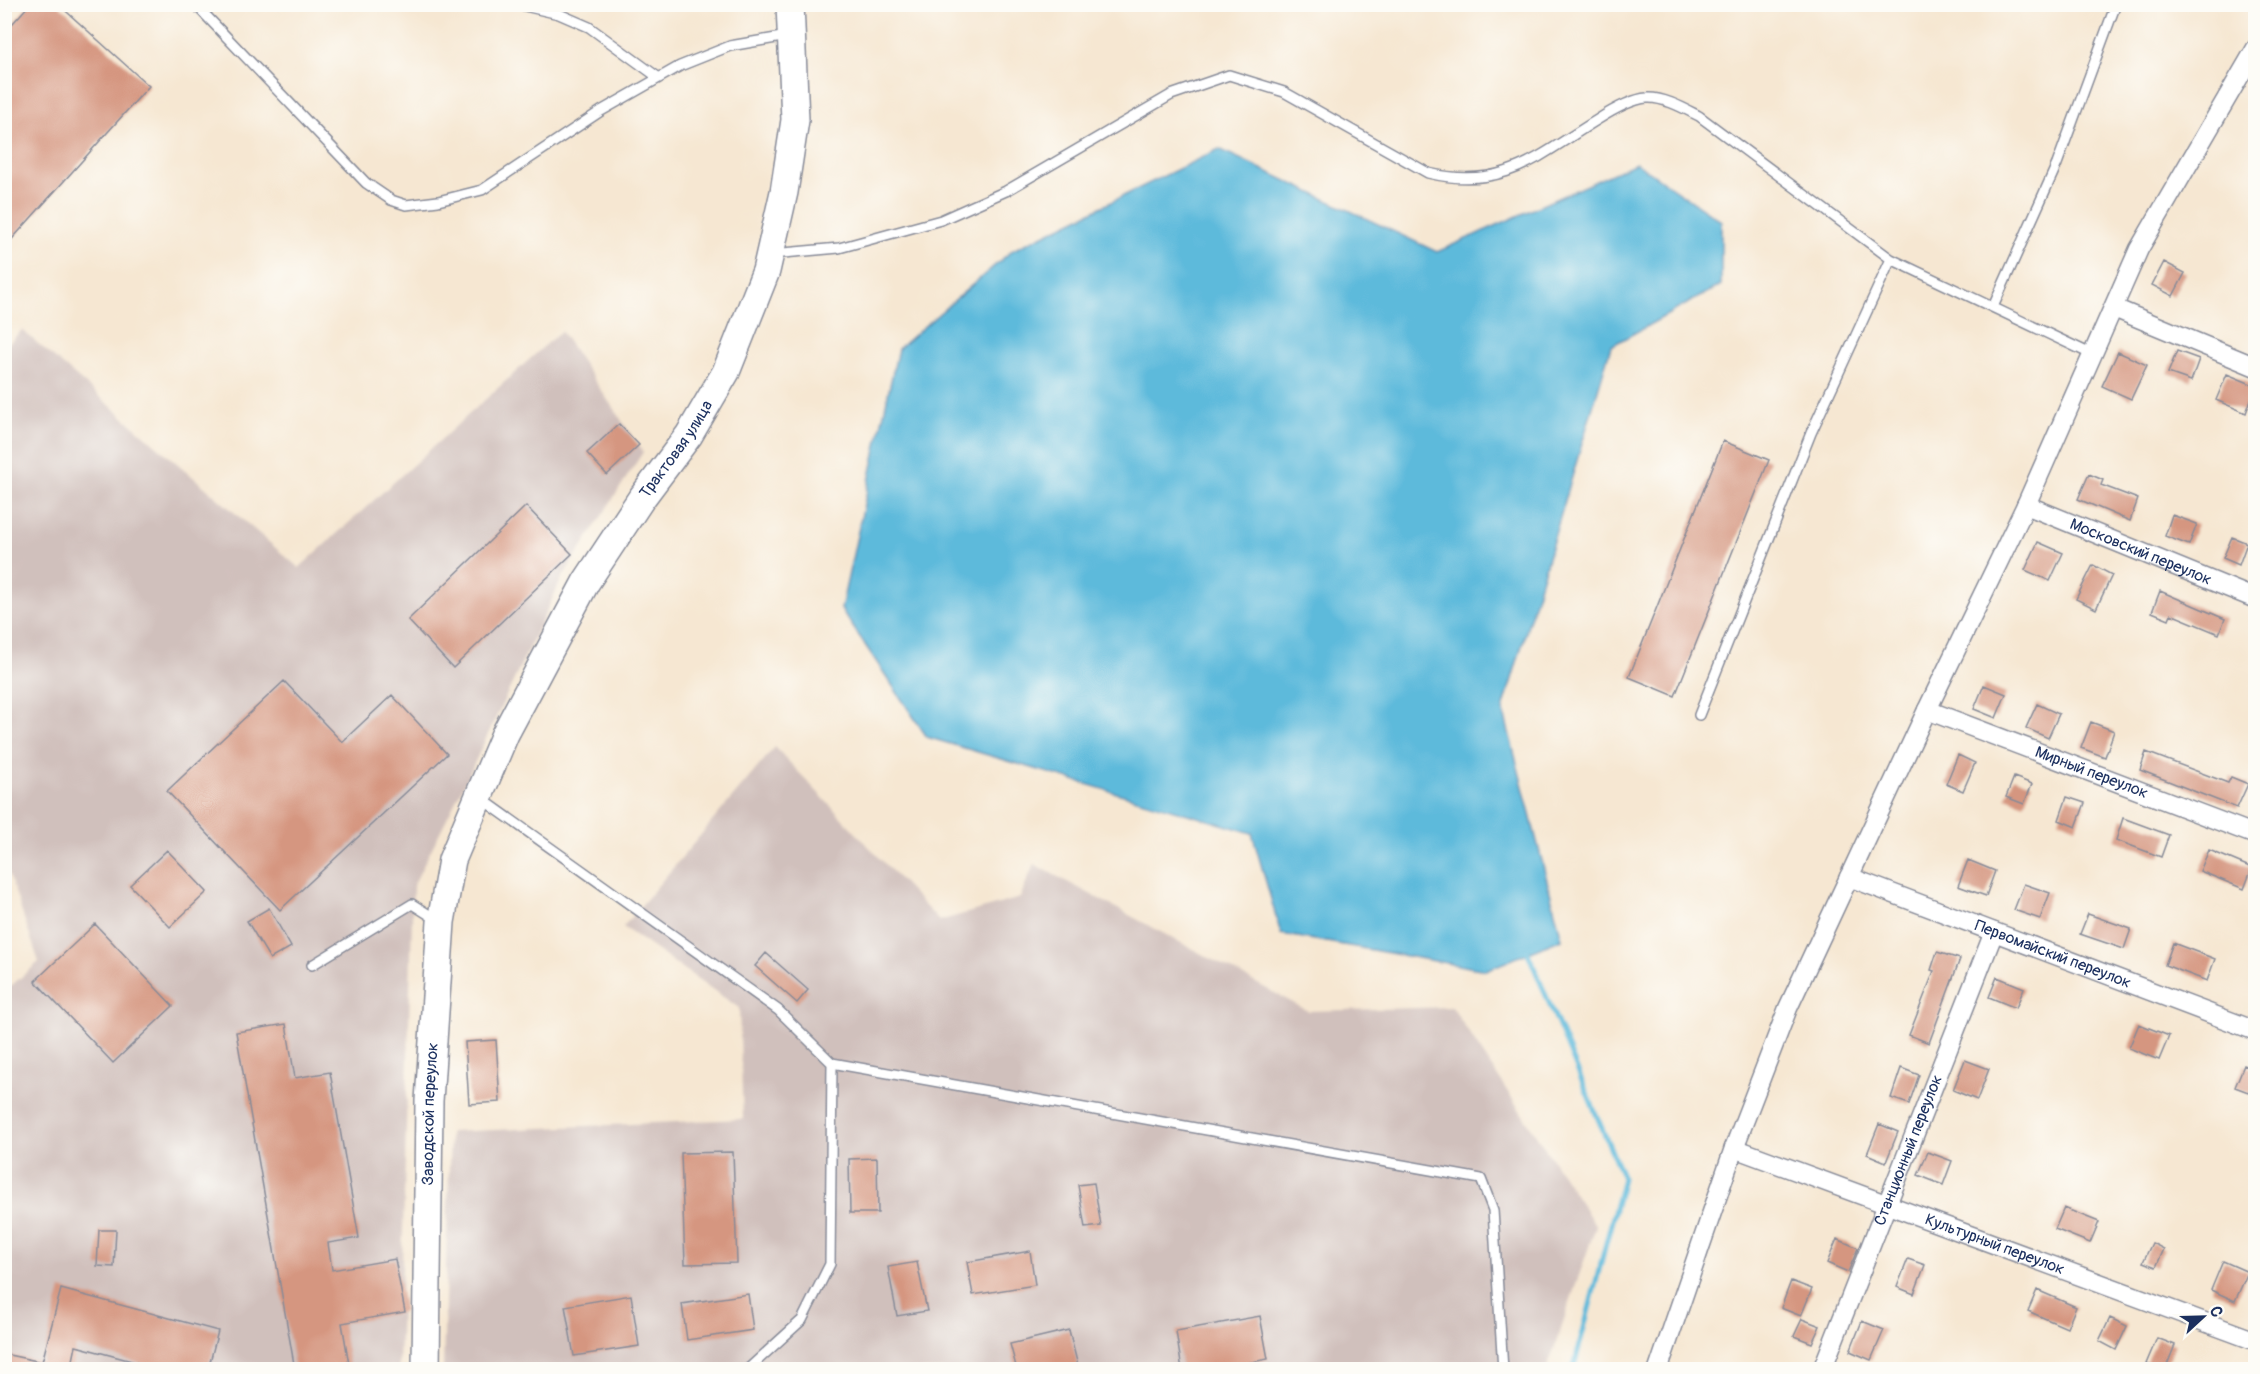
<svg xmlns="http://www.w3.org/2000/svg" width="2260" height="1374" viewBox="0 0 2260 1374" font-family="Pangolin,sans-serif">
<rect width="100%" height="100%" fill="#fdfcf7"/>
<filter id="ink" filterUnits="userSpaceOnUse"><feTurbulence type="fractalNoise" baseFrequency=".0167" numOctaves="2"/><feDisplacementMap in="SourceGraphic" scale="12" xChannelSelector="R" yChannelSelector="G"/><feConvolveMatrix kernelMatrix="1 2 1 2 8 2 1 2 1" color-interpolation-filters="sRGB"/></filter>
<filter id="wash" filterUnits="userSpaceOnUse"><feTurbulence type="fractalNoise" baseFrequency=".008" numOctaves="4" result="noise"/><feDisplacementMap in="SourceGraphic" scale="24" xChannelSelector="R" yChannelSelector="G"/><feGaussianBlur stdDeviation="1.35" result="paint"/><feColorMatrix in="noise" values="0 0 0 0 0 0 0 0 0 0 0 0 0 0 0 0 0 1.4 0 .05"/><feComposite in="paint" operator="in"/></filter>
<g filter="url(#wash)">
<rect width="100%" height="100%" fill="#f6e7d2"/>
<path fill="#d0c0bc" d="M22,330l277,238 262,-237 82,121 -81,126 -90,190 -59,118 -14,483h-394v-378l34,-29 -34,-99 -1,-515z
M775,747l164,174 81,-23 14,-34 274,147 144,-4 144,219 -49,143 -1104,1 7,-238 293,-13 -4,-111 -116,-81z"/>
<path fill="#5dbadb" stroke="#3c749c" stroke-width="1.5" d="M1219,149l218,103 199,-89 85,58v64l-110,61 -108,363 59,230 -76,31 -205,-36 -29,-101 -325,-96 -86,-128 57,-260 115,-99z"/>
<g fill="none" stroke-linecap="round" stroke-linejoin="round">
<path stroke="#5dbadb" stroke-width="5" d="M1528,953l95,225 -50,192"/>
</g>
<g id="blocks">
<path fill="#d59680" d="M30,4h28l91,82 -145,162v-215z
M2164,262l21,11 -12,23 -21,-11z
M2177,351l22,8 -8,22 -23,-8z
M2118,352l29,13 -16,34 -29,-13z
M2227,374l29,12 -10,27 -30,-13z
M619,424l20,21 -32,30 -20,-22z
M1723,441l46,19 -94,236 -46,-19z
M2089,474l14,6 -2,5 37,14 -8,22 -52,-22z
M526,506l46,48 -119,114 -45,-48z
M2172,515l25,9 -8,21 -24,-9z
M2232,537l15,6 -8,22 -16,-7z
M2038,542l25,11 -13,28 -25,-11z
M2093,565l19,10 -16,34 -20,-10z
M2160,591l65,28 -6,15 -48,-20 -2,5 -17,-7z
M284,681l58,61 50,-47 55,59 -167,156 -113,-119z
M1984,685l22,9 -10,24 -22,-9z
M2037,704l22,10 -11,24 -22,-10z
M2091,722l23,9 -9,26 -24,-9z
M2146,752l82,31 3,-6 17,7 -11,24 -97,-38z
M1958,755l17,8 -12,28 -17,-7z
M2014,777l18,7 -8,20 -18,-7z
M2067,797l18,6 -9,24 -17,-7z
M2123,818l46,17 -8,22 -45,-17z
M167,850l40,42 -37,35 -40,-42z
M2209,850l43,18 -8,21 -44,-18z
M1968,860l27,11 -9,25 -28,-10z
M2024,884l26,9 -10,26 -26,-9z
M269,908l22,39 -21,12 -23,-38z
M2088,914l43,15 -7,20 -44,-15z
M95,924l78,82 -60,57 -78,-82z
M2173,943l42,16 -8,22 -42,-16z
M1937,952l23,7 -31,84 -20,-8 25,-64 -3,-1z
M766,953l42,37 -11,13 -42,-37z
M1997,977l27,11 -8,20 -27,-11z
M286,1024l9,54 35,-6 29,166 -31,5 4,27 63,-11 10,53 -63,11 8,47h-55l-59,-338z
M2139,1024l30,12 -10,24 -30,-12z
M496,1040l4,62 -31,2 -4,-62z
M1965,1060l24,9 -12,31 -24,-10z
M2244,1065l12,5v25l-21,-8z
M1901,1068l18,7 -10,29 -18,-6z
M1879,1124l19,8 -12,30 -19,-8z
M733,1152l4,111 -52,1 -4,-111z
M1928,1152l24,9 -9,24 -25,-10z
M877,1158l1,55h-28l-1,-54z
M1094,1183l7,43 -16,2 -7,-43z
M2064,1208l35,14 -9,21 -35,-14z
M99,1230h17l-2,37 -17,-1z
M1837,1239l21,9 -10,24 -21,-9z
M2152,1243l12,6 -8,18 -13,-5z
M1030,1251l5,34 -62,10 -6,-33z
M1908,1259l17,6 -11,29 -17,-7z
M2223,1261l25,11 -13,29 -24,-11z
M917,1262l10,49 -30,5 -9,-49z
M1791,1281l21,8 -11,27 -20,-8z
M61,1289l157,42 -10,39h-43l-89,-24 -5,24h-67v-16l38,8z
M2037,1290l39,17 -9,21 -39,-17z
M748,1294l5,36 -66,10 -5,-36z
M631,1295l8,51 -65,10 -9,-50z
M1260,1316l8,43 -58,11h-28l-6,-39z
M2110,1318l17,8 -11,24 -17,-9z
M1802,1319l18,7 -8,17 -18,-7z
M1862,1321l22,9 -13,30 -21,-9z
M1069,1330l9,36 -16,4h-45l-7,-26z
M2157,1338l18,7 -10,25 -19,-6z"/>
</g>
</g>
<g filter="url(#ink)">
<use href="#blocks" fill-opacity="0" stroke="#888b98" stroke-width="1.5"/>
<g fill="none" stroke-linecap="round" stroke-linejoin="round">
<defs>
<path id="lane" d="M195,4l171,179 25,17 15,5 32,-4 44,-11 119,-79 79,-45 50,-20 58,-10
M516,4l43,10 30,13 70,51
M772,254l67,-6 102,-28 65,-29 165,-96 58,-20 55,17 144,81c75,18 109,-16 169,-53 14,-9 34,-21 50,-22 17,-1 38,11 52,18l192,143
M1993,307l64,-143 59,-160
M1699,715l112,-282 80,-174 202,96
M482,799l296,211 54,53 -2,201 -28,56 -55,50
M312,965l100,-61 27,17
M832,1063l649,116 12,31 10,160"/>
<g id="street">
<path d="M2114,308l142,59"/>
<path id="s1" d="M2026,505l230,94"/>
<path id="s2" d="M1927,710l329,125"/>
<path id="s3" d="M1849,877l407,154"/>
<path id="s4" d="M1734,1148l522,193"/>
<path d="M1658,1370l76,-222 54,-140 139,-298 99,-205 113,-256 117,-201"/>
<path id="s5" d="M1822,1370l172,-438"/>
</g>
<g id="secondary">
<path id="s6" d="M426,1370l3,-269 12,-179 11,-62 53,-126 81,-152 55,-83 48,-64 37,-63 40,-101 18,-79 11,-72 -5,-116"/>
</g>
</defs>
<use href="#lane" stroke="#888b98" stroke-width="12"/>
<use href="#street" stroke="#888b98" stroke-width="21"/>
<use href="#secondary" stroke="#888b98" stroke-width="30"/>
<use href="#lane" stroke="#fff" stroke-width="9"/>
<use href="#street" stroke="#fff" stroke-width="18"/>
<use href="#secondary" stroke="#fff" stroke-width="27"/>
</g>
</g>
<g text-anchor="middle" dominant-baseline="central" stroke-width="5" stroke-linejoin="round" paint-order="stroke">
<g font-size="16" fill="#1b2f5e" stroke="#fdfcf7">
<text stroke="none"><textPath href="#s6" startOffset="981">Трактовая улица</textPath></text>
<text stroke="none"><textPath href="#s1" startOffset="124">Московский переулок</textPath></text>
<text stroke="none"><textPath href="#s2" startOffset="176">Мирный переулок</textPath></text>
<text stroke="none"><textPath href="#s3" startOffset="218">Первомайский переулок</textPath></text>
<text stroke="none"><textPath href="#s6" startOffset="256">Заводской переулок</textPath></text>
<text stroke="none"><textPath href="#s5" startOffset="236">Станционный переулок</textPath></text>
<text stroke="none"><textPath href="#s4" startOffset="278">Культурный переулок</textPath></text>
</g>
</g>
<rect width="2260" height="1374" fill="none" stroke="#fdfcf7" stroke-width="24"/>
<g transform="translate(2203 1317) rotate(68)" stroke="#fdfcf7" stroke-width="4.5" paint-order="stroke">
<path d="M0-4.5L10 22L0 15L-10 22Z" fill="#1b2f5e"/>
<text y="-9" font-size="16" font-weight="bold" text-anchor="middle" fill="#1b2f5e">С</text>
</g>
</svg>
